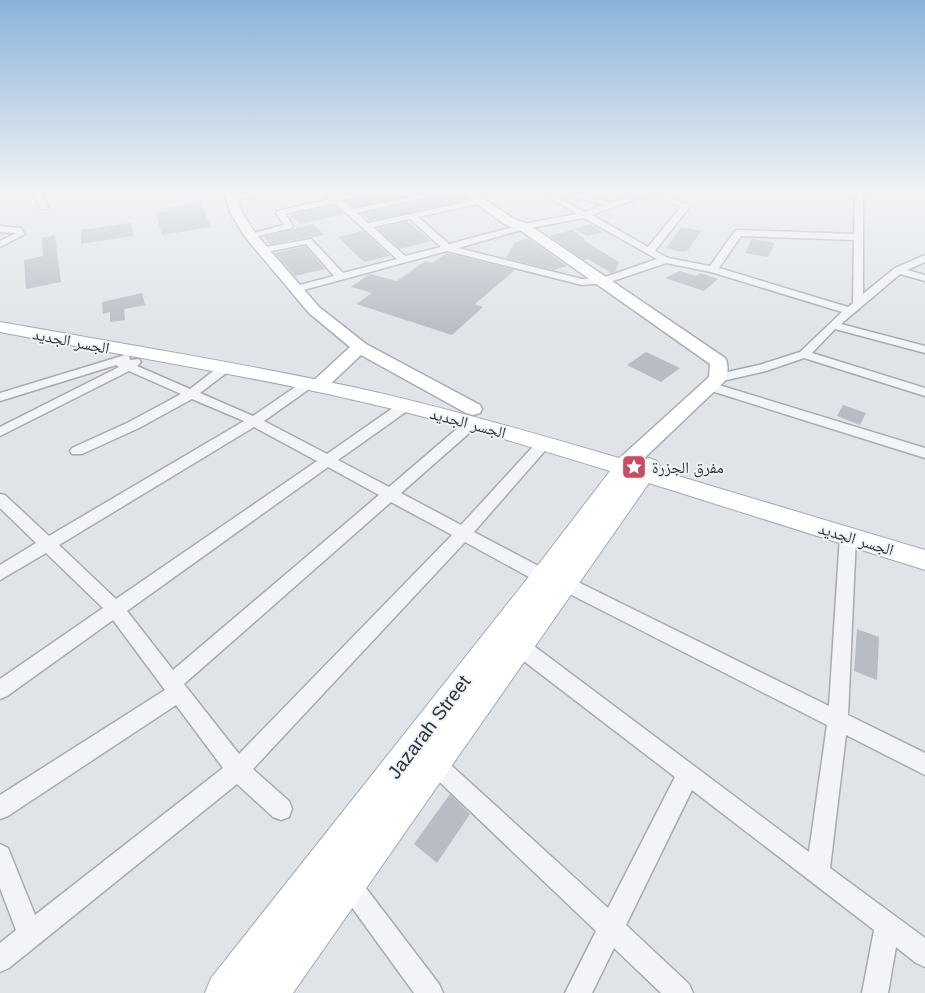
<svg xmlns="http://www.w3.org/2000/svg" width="925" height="993" viewBox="0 0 925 993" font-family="Helvetica,'Noto Naskh Arabic',sans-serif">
<rect width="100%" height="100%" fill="#e0e4e8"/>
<path fill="#b8bdc5" d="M376,193h27l5,3 -55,11 -6,-5 22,-5z
M455,193l13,7 -98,21 -8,-7z
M200,202l11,25 -49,8 -6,-22 13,-2 -1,-3z
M334,205l10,9 -43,10 -10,-9z
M408,221l23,20 -31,8 -23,-21z
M131,223l2,13 -52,8v-14z
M313,224l12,11 -55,9 -6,-7z
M590,224l13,8 -16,4 -13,-7z
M681,227l20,4 -13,19 -6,2 -16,-4z
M572,230l13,9 -2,1 36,22 -4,10 -4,1 -23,-14 -4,1 -35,-24z
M363,231l27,25 -26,6 -26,-25z
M55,235l6,47 -35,7 -2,-29 19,-4 -1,-18z
M528,238l39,28 -14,4 -47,-12 9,-16z
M752,239l23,4 -7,14 -23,-4z
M305,246l20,23 -30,7 -20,-23z
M447,253l68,17 -40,34 8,3 -31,28 -96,-31 16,-11 -21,-6 19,-13 27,7 28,-20 7,2z
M680,271l16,5 4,-3 18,6 -14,12 -39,-13z
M142,293l3,12 -21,4 1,11 -15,2v-10l-7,2 -1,-12z
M646,352l34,16 -19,14 -34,-17z
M843,405l23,8 -6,12 -23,-9z
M857,629l22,8 -2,43 -23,-9z
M450,794l20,20 -33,49 -23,-19z"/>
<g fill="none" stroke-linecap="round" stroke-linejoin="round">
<defs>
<path id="street" d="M33,193h8l7,14 -1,2h-6z
M327,193h6l4,3 19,-3h14l-1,2 -27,5 10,9 79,-16h14l-88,20 11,10 114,-24v4l-64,14 31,27 75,-20 53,-10 -35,-21h9l34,19 18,-7 -32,-10 -1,-2c15,0 25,7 39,9 9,1 26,-9 39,-9l-1,2 -55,20 56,32 33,-40 -31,-14h10l30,13 -35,45 13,7 42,8 25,-35 3,-1 116,4 1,-41h8v101l32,-26 30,-13v7l-18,8 18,5v6l-25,-7 -59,50 84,22v7l-90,-24 -23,24 113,35v8l-121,-38 -38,13 -48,11 -4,-1 -2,-3 2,-3 45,-10 41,-13 42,-40 -131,-40 -45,-9 -59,20 -25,2 -135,-34 -147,40h-8v-4l42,-11 -28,-32 -44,9 -5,-3 2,-2 52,-9 32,34 54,-14 -62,-56 -50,11 8,12 -1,2 -42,10 -4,-3 38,-10 -8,-12 1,-2 54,-12 -5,-5zM584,218l73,41 -55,19 -20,1 -124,-31 67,-19zM410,219l31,28 -36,9 -32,-29zM741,236l113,4 -1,63 -5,4 -129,-39z
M0,226l21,2 4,6 -25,13v-6l16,-8 -16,-1z
M125,355l4,1 1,4 9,-1 2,3 -4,4 53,23 31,-24h8l2,3 -2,3 -29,22 53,23 51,-35h8l2,3 -2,3 -48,34 63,33 73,-51h10l1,3 -1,3 -72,51 51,27 77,-66h10l2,3 -2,3 -75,66 60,32 79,-86h10l2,3 -2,3 -76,87 76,40 2,5 -2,5 -6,2 -6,-2 -73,-40 -212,227 36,32 3,8 -3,8 -8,3 -8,-3 -36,-33 -228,184 -9,4v-29l16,-13 -16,-42v-44l8,4 27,67 188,-147 -47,-63 -168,111 -8,3v-24l165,-105 -52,-70 -106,76 -7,3v-20l103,-71 -57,-55 -46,27v-15l36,-22 -36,-35v-14l5,1 44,41 195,-115 -52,-22 -53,29 -57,26h-10l-2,-3 2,-3 57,-26 52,-28 -52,-23 -129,65v-9l119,-60 -3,-2 -116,36v-8zM254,427l63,34 -201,138 -57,-54zM328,467l51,28 -206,175 -46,-59zM391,502l61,33 -213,219 -55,-70z
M709,382l216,66v10l-220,-69 -2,-3 2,-3z
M848,530l6,2 2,4 -8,179 77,38v22l-79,-40 -16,133 95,70v29l-9,-4 -20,-16 -8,46h-26l12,-63 -182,-140 -66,135 63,59 4,9h-32l-47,-45 -22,45h-27l31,-62 -169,-161 -4,-7 4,-7 7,-4 7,4 167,152 67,-131 -163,-125 -2,-6 2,-6 7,-2 7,2 283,212 18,-127 -269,-137 -2,-5 2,-5 6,-2 6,2 259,128 11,-170 2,-4z
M348,871l8,4 83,109 4,9h-29l-74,-102 -4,-8 4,-8z"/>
<path id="secondary" d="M224,193h34l-1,2 -19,4 5,15 12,19 64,74 47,37 114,61 2,4 -2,4 -7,2 -7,-2 -105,-58 -37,35 -6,1 -6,-1 -3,-4 3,-4 38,-35 -41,-34 -63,-75 -15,-24z
M462,193h13l39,26 14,5 197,134c4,6 3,18 -1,24l-87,83 -7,2 -7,-2 -3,-5 3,-5 86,-78 1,-13 -190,-134 -14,-5z"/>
<path id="primary" d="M0,322c118,21 236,40 353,65 90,20 178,45 266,71 5,-6 12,-5 19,-3l2,6 9,-3 8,3 3,5 -2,4 267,80v20l-276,-87 -356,510h-88l6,-15 324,-409 75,-98c-85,-26 -170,-52 -256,-71 -117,-27 -236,-45 -354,-68z"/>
</defs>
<use href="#street" stroke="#a6abb2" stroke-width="3"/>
<use href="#secondary" stroke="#a6abb2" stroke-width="3"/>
<use href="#primary" stroke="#a1a9b3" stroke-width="2"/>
<use href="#street" fill="#f3f4f7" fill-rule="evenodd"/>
<use href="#secondary" fill="#fff" fill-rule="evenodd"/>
<use href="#primary" fill="#fff" fill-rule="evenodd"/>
</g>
<linearGradient id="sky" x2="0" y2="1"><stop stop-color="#8ab3da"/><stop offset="0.58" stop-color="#f1f3f5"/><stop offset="1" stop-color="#f1f3f5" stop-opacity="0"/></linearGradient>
<rect width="925" height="332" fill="url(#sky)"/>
<defs>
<symbol id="sight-square" viewBox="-11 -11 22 22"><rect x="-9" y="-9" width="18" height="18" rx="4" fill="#c44f64" stroke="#f0f3f6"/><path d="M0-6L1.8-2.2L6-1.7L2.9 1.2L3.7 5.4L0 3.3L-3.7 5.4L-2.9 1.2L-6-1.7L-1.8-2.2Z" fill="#fff"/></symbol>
</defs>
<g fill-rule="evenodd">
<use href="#sight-square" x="620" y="453" width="28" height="28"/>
</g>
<g text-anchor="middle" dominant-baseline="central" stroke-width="4" stroke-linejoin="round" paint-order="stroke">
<g font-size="16" fill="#2a323e" stroke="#f0f3f6">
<text transform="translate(71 341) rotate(11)">الجسر الجديد</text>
<text transform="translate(468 423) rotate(15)">الجسر الجديد</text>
<text transform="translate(856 539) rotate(17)">الجسر الجديد</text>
</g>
<g font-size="16" fill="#2a323e" stroke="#f0f3f6" text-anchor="start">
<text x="652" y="467">مفرق الجزرة</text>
</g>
<g font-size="19" fill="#2a323e" stroke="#f0f3f6">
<text transform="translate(429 727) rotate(-53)">Jazarah Street</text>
</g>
</g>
</svg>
